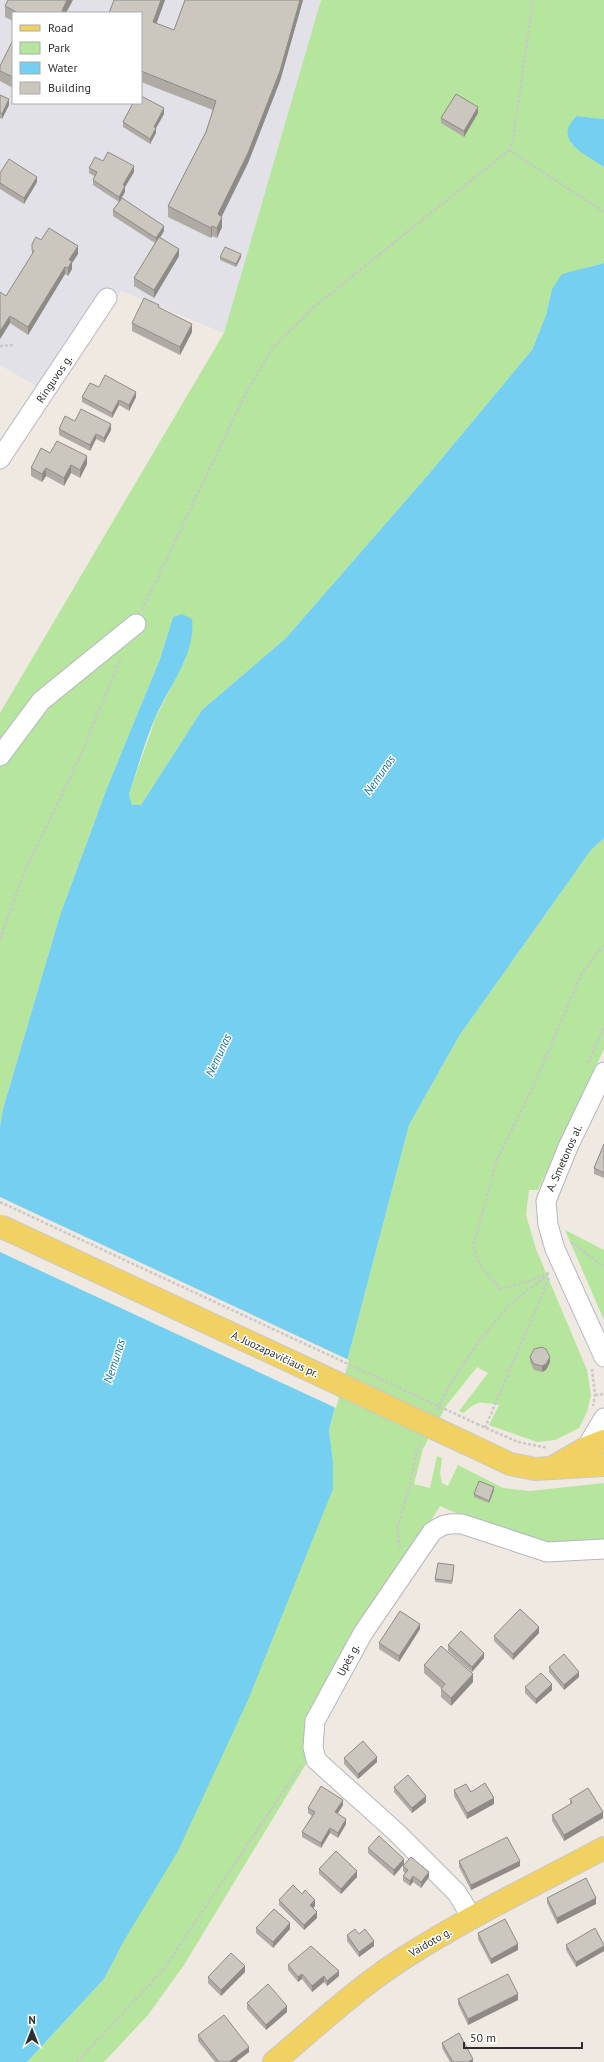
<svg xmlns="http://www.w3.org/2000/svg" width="604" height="2062" viewBox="0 0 604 2062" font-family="'PT Sans',sans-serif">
<rect width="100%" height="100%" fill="#efe9e1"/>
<path fill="#e3e1e8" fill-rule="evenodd" d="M0,0h321l-97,333 -103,-42 -69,104 -52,-30zM13,13h128v90h-128z"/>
<path fill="#b6e59e" d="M321,0h283v119l-27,-3 -6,28 33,23v96l-13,3 -39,23 -6,26 -14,35 -104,125 -142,163 -84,72 -61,95h-9l-3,-11 27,-77 30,-59 -13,-41 -13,42 -53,129 -47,127 -57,194 -3,18v-414l224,-380z
M604,838v211l-66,141h-9l-3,25 10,34 51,121 4,25 -4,17 -8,16 -24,12 -18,2 -48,-17 10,-20c-19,-3 -22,-5 -35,8l-5,-2 29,-38 -11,-6 -31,39 -23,43 -9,35 16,4 7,-32 5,2 -2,16 2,9 6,3 10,-21 45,23 27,3 74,-8v60l-57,1 -47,-12 -60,-26 -77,120 -54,133 -125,206 -36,50 -44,47h-77l77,-83 21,-40 208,-477 -4,-32 80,-305 50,-89 132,-186z
M565,1230l39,20v70z"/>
<path fill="#75cff0" d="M577,116l27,3v48c-19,-13 -53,-27 -27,-51z
M604,263v575l-13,12 -132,186 -50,89 -80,305 4,32v27l-85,211 -70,151 -53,88 -21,40 -77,83h-27v-935l3,-18 57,-194 47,-127 53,-129 13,-42 9,-3 10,5c4,35 -22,66 -36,97 -11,24 -18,52 -27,78l3,11h9l61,-95 84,-72 142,-163 104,-125 14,-35 6,-26 10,-15z"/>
<path fill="#efe9e1" d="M0,1197l349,163 -13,48 -336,-156z"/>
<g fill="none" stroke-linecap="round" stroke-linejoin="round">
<defs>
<path id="minor" d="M0,459l107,-161
M0,756l41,-55 95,-77
M604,1072l-36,75 -22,54 2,24 7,24 49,108
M586,1448l18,-30
M472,1918l-15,-25 -61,-61 -80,-72 -3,-13 2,-26 48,-88 69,-101c11,-8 17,-9 30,-8l85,28 57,-3"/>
<path id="major" d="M468,1444l42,20 25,5 69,-4
M553,1467l33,-19 18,-7
M274,2062c43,-36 85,-76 133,-106 63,-40 131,-73 197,-108"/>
</defs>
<use href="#minor" stroke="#b4b7c1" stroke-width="21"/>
<use href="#major" stroke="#c9c9c9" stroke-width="24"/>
<path stroke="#c9c9c9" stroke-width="2.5" stroke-dasharray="3 2" stroke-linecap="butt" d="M509,150l95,62
M0,346l15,-1
M142,610l104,-217 26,-44 42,-42 195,-157 4,-10 20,-140
M0,939l24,-66 54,-112 43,-103
M588,1063l16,-36
M571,1242l33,25
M549,1273l-19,8 -30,8 -20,-24 -7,-18 24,-87 36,-73 49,-114 22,-28
M592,1369l3,26 -2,11
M595,1395l9,-1
M437,1410c17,-37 44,-74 72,-104 12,-12 26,-21 39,-31
M477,1424l41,18 30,6
M485,1428l64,-150
M400,1548l-3,-19 12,-41 8,-38 5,-8
M77,2062l86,-92 138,-205"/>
<use href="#minor" stroke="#fff" stroke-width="19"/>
<use href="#major" stroke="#f2d163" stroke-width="22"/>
<defs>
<path id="major-bridge" d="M0,1226l468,218"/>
</defs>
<use href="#major-bridge" stroke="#c9c9c9" stroke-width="24" stroke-linecap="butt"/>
<path stroke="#c9c9c9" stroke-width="2.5" stroke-dasharray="3 2" stroke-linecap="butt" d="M0,1202l477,222"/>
<use href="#major-bridge" stroke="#f2d163" stroke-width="22"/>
</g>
<path fill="#afaba4" d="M165,0l-9,24 18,6 11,-30h118l-23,81 -32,82 -26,53v11l-5,11 -5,-2 -1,2 -43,-21v-11l38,-74 7,-22 -72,-28v-69z
M5,6l61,7h-53v8l-8,-4z
M13,40v48l-13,-7v-15z
M0,95l9,10 -7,14 -2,-1z
M478,113l-14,24 -23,-14v-5z
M164,114l-8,14v5l-6,11 -27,-17v-5z
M103,161l31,11 -9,15v5l-4,7 43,32 -4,6 19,19 -25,42 -20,-12v-8l21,-35 -42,-27v-6l6,-8 -26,-17v-5l1,-4 -5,-3v-5z
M0,173l37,9 -13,22 -24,-15z
M41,240l37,14 -6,9v6l-4,7 -3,-2 -37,61 -18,-12 -10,16v-47l6,4 26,-41v-11z
M220,257h21l-5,10 -16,-7z
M159,308l33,24 -12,23 -48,-24v-8z
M99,387l37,10 -7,14 -10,-6 -7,13 -30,-16v-5z
M75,421l36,9 -7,13 -8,-4 -6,12 -31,-16v-6z
M50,453l37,11 -7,14 -9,-5 -7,13 -18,-10 -4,6 -11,-6v-8z
M604,1144v34l-10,-4v-6z
M530,1357l20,5 -4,8 -4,2 -8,-2 -4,-8z
M494,1490l-5,13 -15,-6v-3z
M454,1568l-2,16 -17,-2v-3z
M420,1629l-21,33 -20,-13v-6z
M539,1633l-26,27 -19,-19v-5z
M448,1645l36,13 -12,14 -24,-21z
M424,1665l49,17 -22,24 -10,-9v-9l-17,-15z
M549,1667l30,10 -15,13 -15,-18z
M525,1687l27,3 -16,14 -11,-11z
M344,1758l33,4 -19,17 -14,-15z
M394,1787l32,15 -14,11 -18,-21z
M454,1790l17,2 23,12 -27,15 -13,-23z
M570,1799l33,19 -39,23 -12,-20v-6l18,-10z
M343,1805l-6,9 9,10 -8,14 -8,-5 -9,15 -19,-11v-5l10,-16 -4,-3v-5z
M368,1848l36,16 -10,12 -26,-23z
M459,1861l61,5 -49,24 -12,-23z
M403,1866l26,11 -8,11 -8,-6 -3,4 -7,-5v-5l2,-3 -2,-2z
M319,1869l38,8 -16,17 -22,-20z
M302,1894l13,12 -2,2 4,10 -13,12 -25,-25v-5z
M547,1898l49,6 -39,20 -10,-21z
M256,1928l34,1 -17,19 -17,-15z
M478,1933l40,17 -27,14 -13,-25z
M347,1935l27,11 -15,11 -12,-16z
M566,1945h38v6l-28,16 -10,-17z
M288,1965l51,11 -12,10 -3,-4 -12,10 -10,-13 -4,3 -10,-12z
M245,1972l-24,24 -13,-13v-6z
M458,1999l60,1 -50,25 -10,-21z
M247,2003l40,9 -21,18 -19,-21z
M198,2035l51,17 -13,10h-21l-17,-21z
M442,2043l31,19h-23l-8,-14z"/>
<path fill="#8e8b86" d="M67,0h6l-7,13h-5z
M161,0h4l-12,33v-11z
M300,0h3l-23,81 -32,82 -30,61v-10z
M9,99v6l-7,14v-5z
M478,107v6l-14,24v-6z
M164,108v6l-8,14v5l-6,11v-5l4,-12z
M134,166v6l-9,15v5l-6,10v-5l4,-12z
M37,177v5l-13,22v-6z
M222,217v10l-5,11v-10z
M164,226v5l-8,13v-6z
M212,226v10l-1,2v-10z
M78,246v8l-6,9v6l-4,7v-8l1,-8z
M179,249v7l-25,42v-8z
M241,254v3l-5,10v-3z
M65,267v7l-37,61v-8z
M10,316v7l-10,16v-8z
M192,324v8l-12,23v-8z
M136,392v5l-7,14v-6z
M119,400v5l-7,13v-5z
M111,424v6l-7,13v-5z
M96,434v5l-6,12v-6z
M87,456v8l-7,14v-8z
M71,465v8l-7,13v-8z
M46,468v8l-4,6v-8z
M550,1357v5l-4,8 -4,2v-6z
M494,1487v3l-5,13v-2z
M420,1624v5l-21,33v-6z
M539,1627v6l-26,27v-6z
M484,1653v5l-12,14v-5z
M579,1672v5l-15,13v-5z
M473,1674v8l-22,24v-8z
M552,1684v6l-16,14v-5z
M377,1757v5l-19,17v-5z
M426,1796v6l-14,11v-5z
M494,1798v6l-27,15v-6z
M343,1800v5l-8,13v-6z
M603,1812v6l-39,23v-6z
M346,1819v5l-8,14v-5z
M330,1828v5l-9,15v-5z
M404,1859v5l-10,12v-6z
M520,1861v5l-49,24v-5z
M357,1871v6l-16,17v-5z
M429,1872v5l-8,11v-6z
M413,1876v6l-3,4v-5z
M596,1898v6l-39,20v-6z
M315,1900v6l-5,5v-6z
M317,1912v6l-13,12v-5z
M290,1923v6l-17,19v-6z
M374,1941v5l-15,11v-5z
M518,1944v6l-27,14v-5z
M604,1946v5l-28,16v-5z
M245,1966v6l-24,24v-6z
M339,1971v5l-12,10v-5z
M302,1974v5l-4,3v-5z
M324,1976v6l-12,10v-6z
M518,1994v6l-50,25v-6z
M287,2006v6l-21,18v-5z
M249,2047v5l-13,10h-7z
M473,2059v3h-5z"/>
<path fill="#cbc7bf" stroke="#8e8b86" d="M8,0h59l-6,13h-43l-13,-7z
M114,0h47l-8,22 21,8 11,-30h115l-20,71 -32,82 -30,61 4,3 -5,11 -5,-2 -1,2 -43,-22 38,-74 10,-31 -75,-30v-58h-32z
M13,40v37l-13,-6v-5z
M456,94l22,13 -14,24 -23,-13z
M0,95l9,4 -7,15 -2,-1z
M141,96l23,12 -10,19 2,1 -6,11 -27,-17 10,-19h8z
M108,152l26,14 -11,19 2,1 -6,11 -26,-17 4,-8 -8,-4 6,-11 8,4z
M9,159l28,18 -13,21 -24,-15v-10z
M122,198l42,28 -8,12 -43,-28z
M49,228l29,18 -9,14 3,1 -4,7 -3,-1 -37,60 -18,-11 -10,15v-39l6,4 28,-45 -2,-1v-6l4,-7 5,3z
M159,237l20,12 -25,41 -20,-12z
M225,247l16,7 -5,10 -16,-7z
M144,298l15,7 -1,2 34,17 -12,23 -48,-24z
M105,375l31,17 -7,13 -10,-5 -7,13 -30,-16 8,-14 9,4z
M81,409l30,15 -7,14 -8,-4 -6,11 -31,-16 6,-13 10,5z
M57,441l30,15 -7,14 -9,-5 -7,13 -18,-10 -4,6 -11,-6 10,-20 9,5z
M604,1144v29l-10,-5z
M542,1347l4,2 4,8 -4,7 -4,2 -8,-2 -4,-7 4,-8z
M479,1481l15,6 -5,14 -15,-7z
M438,1563l16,2 -2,16 -17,-2z
M520,1609l19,18 -26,27 -19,-18z
M400,1611l20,13 -21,32 -20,-13z
M461,1631l23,22 -12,14 -24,-22z
M441,1646l32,28 -22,24 -10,-9 4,-5 -21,-19z
M564,1654l15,18 -15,13 -15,-18z
M541,1673l11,11 -16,15 -11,-12z
M363,1741l14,16 -19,17 -14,-16z
M408,1775l18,21 -14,12 -18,-21z
M485,1783l9,15 -27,15 -13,-23 12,-6 5,8z
M321,1786l22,14 -8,12 11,7 -8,14 -8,-5 -9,15 -19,-11 13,-20 -7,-4z
M588,1788l15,24 -39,23 -12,-20 20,-12 -2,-4z
M379,1836l25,23 -10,11 -26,-22z
M507,1837l13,24 -49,24 -12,-24z
M336,1851l21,20 -16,18 -22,-20z
M411,1857l18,15 -8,10 -8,-6 -3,5 -7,-5 5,-6 -5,-4z
M586,1878l10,20 -39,20 -10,-20z
M293,1885l9,9 3,-4 10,10 -5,5 7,7 -13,13 -25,-25z
M274,1909l16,14 -17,19 -17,-14z
M505,1919l13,25 -27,15 -13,-26z
M595,1928l9,17v1l-28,16 -10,-17z
M355,1929l4,5 6,-5 9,12 -15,11 -12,-17z
M311,1946l28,25 -12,10 -3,-5 -12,10 -10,-12 -4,3 -10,-12z
M231,1953l14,13 -24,24 -13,-13z
M508,1974l10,20 -50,25 -10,-20z
M268,1984l19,22 -21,19 -19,-22z
M224,2015l25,32 -20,15h-10l-21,-27z
M459,2033l14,26 -5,3h-15l-11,-19z"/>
<g text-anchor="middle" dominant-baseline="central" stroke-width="3" stroke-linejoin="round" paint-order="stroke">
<g font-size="11" fill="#2e2e2e" stroke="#fff">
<text transform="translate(54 379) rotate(-56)">Ringuvos g.</text>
<text transform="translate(564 1158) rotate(-66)">A. Smetonos al.</text>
<text transform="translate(275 1354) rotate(25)">A. Juozapavičiaus pr.</text>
<text transform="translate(348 1660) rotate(-62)">Upės g.</text>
<text transform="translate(430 1942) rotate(-30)">Vaidoto g.</text>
</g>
<g font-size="12" font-style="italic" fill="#0d6fa3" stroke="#fff">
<text transform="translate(379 775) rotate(-55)">Nemunas</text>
<text transform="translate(218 1055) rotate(-65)">Nemunas</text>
<text transform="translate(114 1361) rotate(-72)">Nemunas</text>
</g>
</g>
<rect x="12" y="12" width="130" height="92" fill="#ffffff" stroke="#ababab"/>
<rect x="20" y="25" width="20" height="6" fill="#f2d163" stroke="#ababab"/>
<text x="48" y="32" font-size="12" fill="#2e2e2e">Road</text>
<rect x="20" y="42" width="20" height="12" fill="#b6e59e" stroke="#ababab"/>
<text x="48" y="52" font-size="12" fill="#2e2e2e">Park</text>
<rect x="20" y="62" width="20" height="12" fill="#75cff0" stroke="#ababab"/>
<text x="48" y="72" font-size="12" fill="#2e2e2e">Water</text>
<rect x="20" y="82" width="20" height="12" fill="#cbc7bf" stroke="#ababab"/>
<text x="48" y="92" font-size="12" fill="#2e2e2e">Building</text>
<g transform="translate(32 2030)" stroke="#ffffff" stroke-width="3" paint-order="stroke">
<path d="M0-3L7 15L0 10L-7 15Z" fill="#2e2e2e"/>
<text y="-6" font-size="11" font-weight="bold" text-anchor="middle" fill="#2e2e2e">N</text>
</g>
<path d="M464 2042v6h118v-6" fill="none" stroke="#2e2e2e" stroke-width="2"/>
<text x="470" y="2042" font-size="12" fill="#2e2e2e" stroke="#ffffff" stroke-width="3" paint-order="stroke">50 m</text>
</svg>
